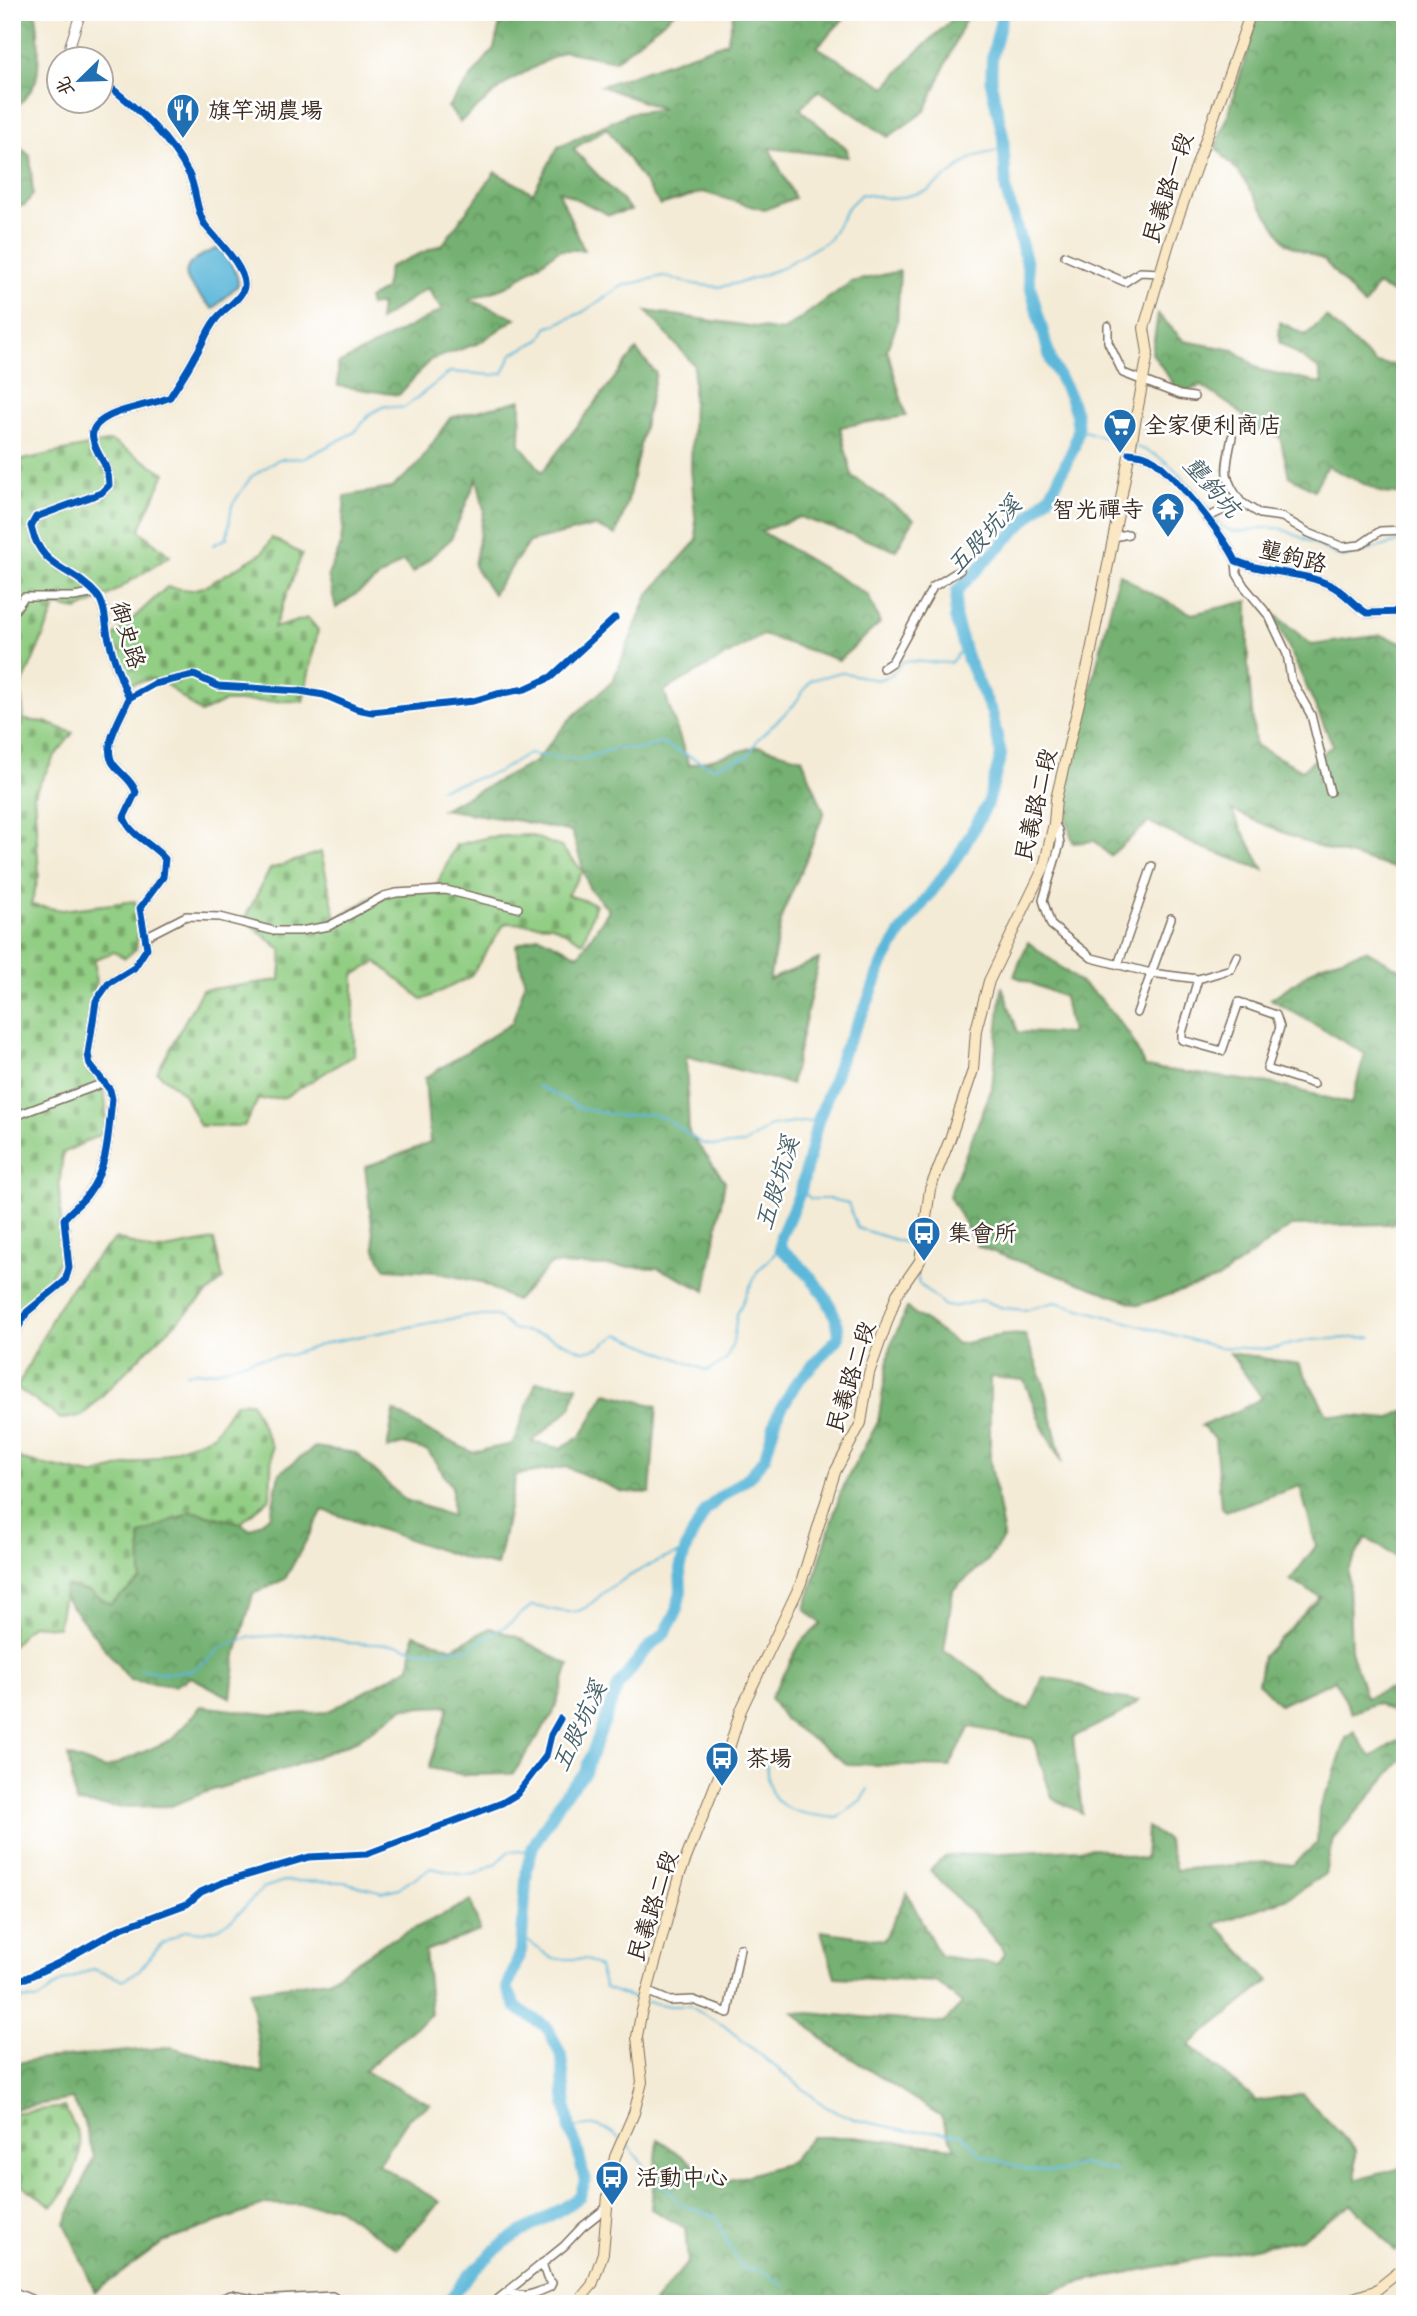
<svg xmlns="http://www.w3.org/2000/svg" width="1417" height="2316" viewBox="0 0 1417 2316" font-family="'Comic Neue','LXGW WenKai TC',sans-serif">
<defs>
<pattern id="forest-crowns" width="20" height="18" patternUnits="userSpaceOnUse" patternTransform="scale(1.75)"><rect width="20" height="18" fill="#75b172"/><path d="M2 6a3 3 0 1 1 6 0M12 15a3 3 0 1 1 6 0" fill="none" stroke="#61905d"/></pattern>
<pattern id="cemetery-stones" width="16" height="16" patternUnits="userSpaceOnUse" patternTransform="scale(1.75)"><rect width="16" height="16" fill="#92ce84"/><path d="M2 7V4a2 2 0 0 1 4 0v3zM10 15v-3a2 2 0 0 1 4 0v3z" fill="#78a76b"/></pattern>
</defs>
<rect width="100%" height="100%" fill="#fff"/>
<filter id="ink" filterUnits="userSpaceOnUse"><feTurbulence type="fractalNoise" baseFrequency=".0143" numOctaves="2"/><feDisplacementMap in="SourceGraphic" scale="14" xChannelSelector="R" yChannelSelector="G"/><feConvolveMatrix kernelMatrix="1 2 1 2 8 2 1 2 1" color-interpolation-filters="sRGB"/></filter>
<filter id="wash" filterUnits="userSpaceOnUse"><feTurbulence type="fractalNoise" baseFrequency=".00686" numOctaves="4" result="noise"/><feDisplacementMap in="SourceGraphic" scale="28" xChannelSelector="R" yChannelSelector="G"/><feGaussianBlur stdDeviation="1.57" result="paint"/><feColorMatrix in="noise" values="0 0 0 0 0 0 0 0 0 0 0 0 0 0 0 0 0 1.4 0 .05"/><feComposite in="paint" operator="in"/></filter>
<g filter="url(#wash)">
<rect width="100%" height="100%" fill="#f4ebd6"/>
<path fill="url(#forest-crowns)" stroke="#586e48" stroke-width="2" d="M12,12h23c4,12 5,55 1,68 -4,12 -14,22 -24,31z
M503,12h172l-60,49 -51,-10 -55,30 -49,41 -12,-15 46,-59z
M734,12h116l-33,35 69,40 26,-30 45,-42 11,-1 -43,97 -37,26 -69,-47 -19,19 47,40 1,8 -79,-9 26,50 -31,12 -61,-18 -43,13 -53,-77 -34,21 58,61 -22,5 -51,-25 26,60h-25l-51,36 -38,14 46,18 -37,25 -49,17 -31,35 -61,-9v-22l104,-54 -15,-22 -48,33 2,-17 -11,2 -2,-7 17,-10 4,-22 54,-23 52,-72 38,21 25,-46 72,-34 32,-4 -61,-23 126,-44z
M1259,12h146v295l-8,-12 -20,-10 -13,21 -40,-46 -37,-16 -49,-73 -23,-24 12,-28z
M12,140l18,16 3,38 -8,11 -13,3z
M900,271l-3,53 -10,25 19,67 -66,11 12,49 62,43 -18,31 -96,-33 -39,14 107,64 12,28 -41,37 -76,-25 -99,56 25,74 70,-19 43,12 22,54 -17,45 -24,55 -14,68 50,-21 -28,125 -105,-28 3,77 36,48 -19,110 -48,-23 -107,-4 -35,37 -36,-19 -45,-10 -49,-3 -11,-19 -10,-83 65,-24 -5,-65 87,-55 13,-40 -9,-38 23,-9 40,19 30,-45 -20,-22 -17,-56 -52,-11 -78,-12 93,-47 34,-42 44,-39 35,-86 49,-55 -6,-72 3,-103 -48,-54 137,20 68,-49z
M1158,314l26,27 50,9 27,20 62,14 -4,-15 -40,-27 1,-20 26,13 20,-18 49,46 30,3v129l-22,-2 -56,-27 -13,24 -25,-14 -9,-39 -17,-2 -26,-25 -35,-24 -16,5 -9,-2 -25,-36z
M636,350l20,23 -29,131 -11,31 -21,-9 -66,16 -36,52 -19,-28 10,-56 -7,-32 -26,61 -38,34 -10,-12 -67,47 -8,-33 13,-30 4,-49 46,-8 25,-21 34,-49 71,-18 -1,44 22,28z
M1119,573l25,17 48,24 56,-13v65l7,79 47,25 31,-25 -52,-115 -18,-25 49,40 69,-10 24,8v211l-10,14 -80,-22 -84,-36 33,60 -69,-25 -46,-23 -39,34 -15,-15 -22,2 -10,-39z
M1028,942l71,55 31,38 15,32 129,17 77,20 14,-50 -94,-55 49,-34 46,-15 39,22v243l-14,9 -100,2 -73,53 -79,26 -162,-59 -28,-50 43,-108 10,-102 16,46 53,2 -7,-37 -50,-21z
M907,1308l51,36c22,-3 46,-12 67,-9l18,46 19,82 -20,-37 -18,-46 -34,-3v83l14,77 -16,23 -35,30 -9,61 38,25 27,27 21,6 13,-32 30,5 32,14 34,5 -18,13 -48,23 9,76 -30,-15 -19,-59 -63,-12 -21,40 -102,-3 -62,-44 -15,-22 31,-56 20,-18 -16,-15 37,-121 36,-66 12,-75z
M1230,1353l69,11 28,50 62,5 16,-9v152l-39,-24 -18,31 3,81 15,48 22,-9 17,13v23l-5,-10 -24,-12 -24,10 -17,-33 -55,25 -22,-22 5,-27 57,-59 -30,-17 26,-34 -16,-60 -74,25 -5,-4 -6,-69 -14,-12 37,-15 24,-13z
M536,1382l41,4 -6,22 -39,34 28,6 21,-12 25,-43 51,13 -7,87 -27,-1 -56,-25 -51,8 -19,91 -28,-6 -146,-50 -38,69 -32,15 -17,61 -5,43 -40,-21 -17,9 -44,-6 -66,-83 2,-11 24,6 51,-12 -1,-45 52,-24 49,12 9,7 21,-15 8,-42 36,-26 41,6 47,46 49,17v-29l-24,-36 -25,-7 -16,5 7,-38 34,20 44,21 41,-8z
M490,1628l27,9 52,28 -16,49 -40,60 -48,1 -36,-7 20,-62 -46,2 -45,32 -70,28 -82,24 -35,14 -52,1 -43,-4 -8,-47 37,13 68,-30 28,-33 73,9 53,-3 83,-45 4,-33 38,14z
M1354,1732l17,25 34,-21v20l-72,83 -8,35 -37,24 -73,26 54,57 -80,64 68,56 45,-7 54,56v30l49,-13v75l-10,9 -43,-47 -52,35 -220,43 -62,22h-365l35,-42 -3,-34 -34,-19 7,-70 61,43 16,-3 54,-16 22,-26h41l103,11 -14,-32 -111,-71 -37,-33 151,11 18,-19 -25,-22 -102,-5 -14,-46 63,9 23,-47 33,63 57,8 8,-12 -28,-33 -47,-49 16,-14 150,-8 49,12 2,-33 20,13 9,30 92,-8 24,3 25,-22 2,-34 15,-34 12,-37z
M471,1901l9,30 -55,20 6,63 -67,57 66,33 -22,15 -30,45 62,38 -43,47 -63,-43 -67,-2 -103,38 -69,50 -30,-69 29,-66 -11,-38 -11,-20 -60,10v-45l21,-4 138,-13 92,26 -13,-82 78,-11 58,-38z"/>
<path fill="url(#cemetery-stones)" stroke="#667c51" stroke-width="2" d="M111,441l54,32 -26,57 31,26 -61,39 -31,15 -22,-4 -35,82 3,32 21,2 28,11 -19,24 -20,37 5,81 -8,30 31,5 73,-9 4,24 -3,24 -11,9 -11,-6 -19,7 1,47 -10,56c20,29 22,34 19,70l-42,21 -4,35 4,65 -20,37 -31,24v-852z
M272,538l30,16 -28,74 34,-10 10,12 -15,71 -80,1 -22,11 -34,-28 -14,-6 -23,5 -9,-13 -8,-34 54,-50 24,3 13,-3 58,-34z
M529,835l32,12 22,24 -16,24 29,9 -13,38 -31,-17 -47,-2 -35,54 -47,23 -46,-38 -23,13v80l-69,42 -27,3 -14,26h-44l-16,-32 -27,-22 45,-82 78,-10 2,-30 -38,-30 26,-51 51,-17 15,67 38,-23 62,-10 20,-41 33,-8z
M116,1238l38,13 60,-11 9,39 -77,72 -64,65 -21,3 -44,-31 39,-78 28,-40z
M251,1402l21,45 -2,51 -29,25 -49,-12 -52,24 1,45 -31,24 -20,-12 -24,-6 -8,41 -27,-2 -19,21v-195l10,9 70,15 65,-18 56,-22 22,-32z
M64,2107c17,31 23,38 7,72 -5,11 -10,19 -19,27l-40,-28v-65z"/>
<path fill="#5bb7d9" stroke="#4b707c" stroke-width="2" d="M218,248c9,7 21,26 20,37l-25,24c-31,-30 -42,-42 5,-61z"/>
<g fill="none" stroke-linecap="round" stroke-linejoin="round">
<path stroke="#5bb7d9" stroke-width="2" d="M1078,429l49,16
M1136,447c36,10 53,38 76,65
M1215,517c18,28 36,7 61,11 12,1 52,23 66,30l63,-18
M213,545l14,-7 5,-33 19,-28 28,-18 26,-1 50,-26 16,-19 14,-7 19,2 46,-36 43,3 10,-2 9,-19 28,-14 7,-12 36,-16 39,-26 41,-10 30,8 26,3 24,-5 36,-13 50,-29 19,-33 13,-13 34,5 32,-8 46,-34 30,-8
M439,789l59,-17 30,-18 52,6 36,-12 26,1 19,-6 51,24 36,-11 10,-17 36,-34 17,-25 30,-8 36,8 15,-5 11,-14 47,2 14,-16
M538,1086l45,23 38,7 29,-2 15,4 36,25 16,3 27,-2 27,-18 48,-6
M801,1190l10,9h20l17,4 9,25 55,17 3,16
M917,1274l2,10 26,22 8,1 29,-7 21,8 22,2 30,-8 162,45 53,2 40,-9 62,-3
M186,1373l30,-2 37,-12 37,-4 40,-13 137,-26h30l15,13 33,6 38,16 15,-3 21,-14 88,37 19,-11 7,-18 4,-28 20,-42 23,-24
M140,1669l24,4 27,-2 16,-10 15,-14 29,-10 62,-3 37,9 48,2 20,5 20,1 31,-3 40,-24 22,-18c13,1 27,6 38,6 18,1 29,-17 42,-25 23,-14 48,-29 74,-35
M750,1752l17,15c-2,45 34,47 70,51l24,-18 7,-11
M522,1937l31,22h33l13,8 6,21 34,12
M12,1999l26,1 22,-17 33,-14 30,11 16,-9 21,-26 26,-15 17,2 16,-4 16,-11 28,-29 21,-7 60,1 39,10 16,-4 32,-20 32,7 13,-1 21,-11 11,-11 24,-2
M648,2002l22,4h19l34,19 103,82 31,13 52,11h24l28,3 21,21 46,15 32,2 22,-8 35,8
M570,2129c24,-5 29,-7 49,9
M626,2143l13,16 12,21 17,9 11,15 36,12 16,34 13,19 19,2 21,15"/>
<path stroke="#5bb7d9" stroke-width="12" d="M446,2304l22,-28 25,-24 16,-13 56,-32 15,-11 5,-15 -8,-34 -7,-16 -6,-41 -2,-32 -14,-30 -32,-21 -9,-19 14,-37 6,-83 6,-22 33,-53 19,-21 32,-84 27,-36 21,-19 11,-20 5,-22 -1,-22 7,-24 19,-35 13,-12 30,-21 16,-20 12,-41 19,-33 43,-46c-1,-34 -34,-69 -59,-89l1,-12 20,-46 16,-66 27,-74 22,-44 16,-41 18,-31 59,-79 29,-52 13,-48 -9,-42 -24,-53 -13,-43 2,-26 12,-13 82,-84 23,-47 4,-18 -2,-15 -6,-17 -19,-36 -21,-75 -4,-26 -20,-69 -3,-55 -12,-53 1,-25 11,-46"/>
</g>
</g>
<g filter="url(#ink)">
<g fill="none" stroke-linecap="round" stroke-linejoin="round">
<defs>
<path id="minor" d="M1065,256l60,26 15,-10 21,1
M1108,326v16l15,31 57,22 14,2
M1232,437c-6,32 -11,38 9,65
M1206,518l35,-16 19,12 22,3 27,16 34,14 17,-2 20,-14 25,-1
M1114,537l14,-3
M1236,561l1,13 7,12 25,30 18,38 4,25 20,36 19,77
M12,614l12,-17h50l22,-4
M883,668l9,-6 41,-75 27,-17
M129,698l25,-14 40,-9 24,11 82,5 24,4 33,14 15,3 101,-11 24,-7 28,-5 26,-12 64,-59
M1054,823l4,7 2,14 -17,56 8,25 41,33 59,15 47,6 33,-10 6,-13
M145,937l41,-21 34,1 54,14h26l29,-5 55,-30 12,-3 50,-3 72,18
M1118,965l34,-99
M1198,979l-16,54v7l40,11 17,-49 37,13 4,12 -13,42 47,15
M1137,1013l34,-95
M12,1117l92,-34
M12,1980l14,-2 35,-16 58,-33 68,-25 14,-12 23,-10 85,-25 58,-3 135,-51 15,-9 29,-38 5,-21 9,-16
M646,1991l24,10 23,-1 35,13 12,-65
M12,2291l31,13
M508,2291c13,9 29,2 42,-4l2,-4 -5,-5 -5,-15
M207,2304l24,-9 28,5 73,-4 12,8
M492,2304l72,-58 18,-19 24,-19"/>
<path id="tertiary" d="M75,60l-5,-15 11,-33
M1129,453c10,1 18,2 26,8 23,18 69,75 81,100 31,13 66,10 96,25 14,7 22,20 35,27l38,-1
M12,1339l15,-27 38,-31 4,-13 -5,-49c7,-9 16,-15 23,-24 22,-28 21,-62 25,-96l-2,-9 -20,-25 -2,-11 8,-53 12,-17 26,-16 13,-20 -7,-40 23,-31 2,-18c-12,-15 -35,-23 -41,-42l12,-25c-5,-13 -13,-16 -21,-26 -16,-18 7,-49 14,-68 -9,-19 -16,-41 -21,-62 -3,-13 -2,-30 -11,-41 -25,-29 -56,-24 -66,-69l5,-9 65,-24 8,-8c-1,-26 -12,-26 -16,-46 -7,-28 61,-33 77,-42 8,-13 18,-27 25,-41 8,-12 12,-26 21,-37 7,-10 26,-20 28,-32 3,-19 -28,-48 -39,-62 -10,-16 -8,-35 -16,-51 -20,-37 -54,-69 -87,-93"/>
<path id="secondary" d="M576,2304l16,-19 11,-32 6,-69 6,-27 19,-44 8,-31 -5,-45 4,-23 38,-138 47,-118 15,-48 60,-127 34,-111 26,-49 8,-50 28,-79 23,-33 10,-72 20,-50 23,-69 3,-40 13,-49 55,-114 10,-44 2,-24 33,-138 31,-157 28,-151 -4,-25 25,-85 82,-231
M1335,2304l40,-13 30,-24"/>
</defs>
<use href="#minor" stroke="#7c6e5e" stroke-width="10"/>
<use href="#tertiary" stroke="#7c6e5e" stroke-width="11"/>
<use href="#secondary" stroke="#7c6e5e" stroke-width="12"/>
<use href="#minor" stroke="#fff" stroke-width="7"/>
<use href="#tertiary" stroke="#fff" stroke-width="9"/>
<use href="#secondary" stroke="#fae7c3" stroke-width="10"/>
<defs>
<path id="cycleway" d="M1129,453c10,1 18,2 26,8 23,18 69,75 81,100 31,13 66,10 96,25 14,7 22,20 35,27l38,-1
M129,698l25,-14 40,-9 24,11 82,5 24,4 33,14 15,3 101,-11 24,-7 28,-5 26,-12 64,-59
M12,1339l15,-27 38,-31 4,-13 -5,-49c7,-9 16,-15 23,-24 22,-28 21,-62 25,-96l-2,-9 -20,-25 -2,-11 8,-53 12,-17 26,-16 13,-20 -7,-40 23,-31 2,-18c-12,-15 -35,-23 -41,-42l12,-25c-5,-13 -13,-16 -21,-26 -16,-18 7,-49 14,-68 -9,-19 -16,-41 -21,-62 -3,-13 -2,-30 -11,-41 -25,-29 -56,-24 -66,-69l5,-9 65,-24 8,-8c-1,-26 -12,-26 -16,-46 -7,-28 61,-33 77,-42 8,-13 18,-27 25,-41 8,-12 12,-26 21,-37 7,-10 26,-20 28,-32 3,-19 -28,-48 -39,-62 -10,-16 -8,-35 -16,-51 -20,-37 -54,-69 -87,-93
M12,1980l14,-2 35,-16 58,-33 68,-25 14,-12 23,-10 85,-25 58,-3 135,-51 15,-9 29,-38 5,-21 9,-16"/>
</defs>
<use href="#cycleway" stroke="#fff" stroke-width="11"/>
<use href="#cycleway" stroke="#0057b8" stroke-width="7"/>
</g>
</g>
<defs>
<symbol id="restaurant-pin" viewBox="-11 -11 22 30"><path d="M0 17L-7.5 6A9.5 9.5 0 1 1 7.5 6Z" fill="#1f6fb2" stroke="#fff"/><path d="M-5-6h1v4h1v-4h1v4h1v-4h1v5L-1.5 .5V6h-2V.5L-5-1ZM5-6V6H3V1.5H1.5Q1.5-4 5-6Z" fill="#fff"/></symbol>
<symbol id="supermarket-pin" viewBox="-11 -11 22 30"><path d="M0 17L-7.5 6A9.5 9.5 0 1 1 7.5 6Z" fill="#1f6fb2" stroke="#fff"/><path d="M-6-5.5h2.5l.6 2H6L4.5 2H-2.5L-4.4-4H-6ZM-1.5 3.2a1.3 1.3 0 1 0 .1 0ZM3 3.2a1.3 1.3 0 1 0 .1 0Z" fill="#fff"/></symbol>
<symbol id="temple-pin" viewBox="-11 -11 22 30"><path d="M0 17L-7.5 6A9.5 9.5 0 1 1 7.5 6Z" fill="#1f6fb2" stroke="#fff"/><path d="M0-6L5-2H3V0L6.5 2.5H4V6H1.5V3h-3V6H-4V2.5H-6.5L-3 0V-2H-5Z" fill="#fff"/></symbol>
<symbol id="bus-pin" viewBox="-11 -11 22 30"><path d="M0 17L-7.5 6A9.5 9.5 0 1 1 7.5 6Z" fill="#1f6fb2" stroke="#fff"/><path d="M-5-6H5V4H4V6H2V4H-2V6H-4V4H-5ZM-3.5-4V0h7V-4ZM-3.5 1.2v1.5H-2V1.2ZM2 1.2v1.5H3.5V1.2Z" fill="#fff"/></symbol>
</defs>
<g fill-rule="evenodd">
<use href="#restaurant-pin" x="164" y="91" width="38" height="52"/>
<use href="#supermarket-pin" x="1101" y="406" width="38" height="52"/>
<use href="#temple-pin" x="1149" y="490" width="38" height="52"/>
<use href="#bus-pin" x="905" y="1214" width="38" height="52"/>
<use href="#bus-pin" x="703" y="1739" width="38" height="52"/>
<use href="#bus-pin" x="593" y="2158" width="38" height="52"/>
</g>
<g text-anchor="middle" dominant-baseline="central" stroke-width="5" stroke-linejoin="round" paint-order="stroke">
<g font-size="23" fill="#3b2a1e" stroke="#fff" text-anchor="start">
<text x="208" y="110">旗竿湖農場</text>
<text x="1144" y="425">全家便利商店</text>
<text x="1144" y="509" text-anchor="end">智光禪寺</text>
<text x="948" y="1233">集會所</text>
<text x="746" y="1758">茶場</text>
<text x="636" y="2177">活動中心</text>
</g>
<g font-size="23" fill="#3b2a1e" stroke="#fff">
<text transform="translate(1168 188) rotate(-72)">民義路一段</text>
<text transform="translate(1293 557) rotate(14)">壟鉤路</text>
<text transform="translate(128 635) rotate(74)">御史路</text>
<text transform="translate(1036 805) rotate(-77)">民義路二段</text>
<text transform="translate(851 1377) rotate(-73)">民義路二段</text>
<text transform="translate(653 1906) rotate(-72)">民義路二段</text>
</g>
<g font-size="24" font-style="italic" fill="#486269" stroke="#fff">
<text transform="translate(1212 487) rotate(48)">壟鉤坑</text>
<text transform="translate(984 535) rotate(-47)">五股坑溪</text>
<text transform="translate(777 1183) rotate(-73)">五股坑溪</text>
<text transform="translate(579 1726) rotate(-65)">五股坑溪</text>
</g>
</g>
<rect width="1417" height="2316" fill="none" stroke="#fff" stroke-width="42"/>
<g transform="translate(80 80) rotate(247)"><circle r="33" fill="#ffffff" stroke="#b1aaa5" stroke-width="2"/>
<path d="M0-5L12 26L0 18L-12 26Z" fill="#1f6fb2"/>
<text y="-10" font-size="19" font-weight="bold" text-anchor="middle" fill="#3b2a1e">北</text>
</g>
</svg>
